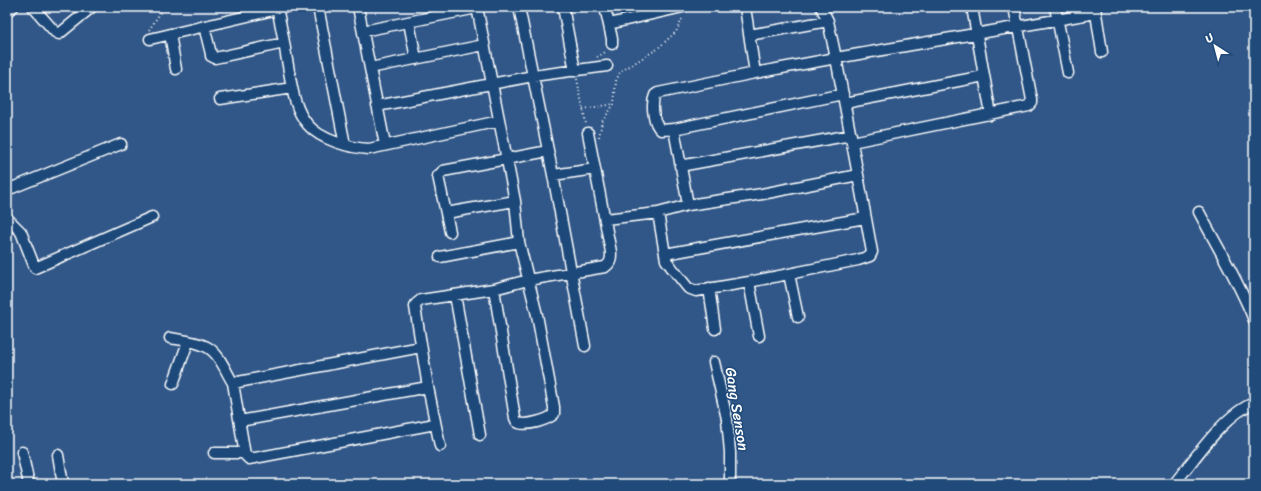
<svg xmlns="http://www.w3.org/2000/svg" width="1261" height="491" viewBox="0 0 1261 491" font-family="Sriracha,sans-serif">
<rect width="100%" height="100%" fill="#315788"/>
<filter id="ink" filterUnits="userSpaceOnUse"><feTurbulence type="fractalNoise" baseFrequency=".025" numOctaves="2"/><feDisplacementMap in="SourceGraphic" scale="8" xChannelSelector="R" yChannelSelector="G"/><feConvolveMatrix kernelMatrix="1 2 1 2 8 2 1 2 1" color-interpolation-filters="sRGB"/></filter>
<g filter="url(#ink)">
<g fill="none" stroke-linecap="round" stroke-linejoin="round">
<defs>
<path id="minor" d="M33,7l22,25 4,2 33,-27
M277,7c3,16 7,32 9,48 5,23 6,52 22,70 13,15 42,23 61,24l130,-28
M318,7l27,138
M358,7l27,138
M477,7l38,194 4,41 18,73 17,92v7c-6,6 -27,12 -35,9 -3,-1 -3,-3 -4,-5l-21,-129
M519,7l34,168 32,171
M563,7l12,64
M605,7l7,32v5
M821,7l7,14 8,37 260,-45
M972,7l19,108
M1055,7l13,66
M1095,7l7,45
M7,11l6,-4
M409,22l7,37
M609,24l74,-17
M204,26l7,28v2l4,2 69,-15
M363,31l114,-23
M170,34l6,35
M749,35l79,-14
M150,39l136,-32
M370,68l114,-23
M220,99l72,-11
M845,103l139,-27
M377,106l156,-30 74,-10
M674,129l-13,1c-8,-6 -10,-26 -6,-35l3,-2 97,-20
M852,142l177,-36 3,-3v-3l-18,-93
M680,166l171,-31
M553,175l42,-6
M7,190l114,-46
M688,205l-14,-76 169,-35
M1199,212c19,36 40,70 55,108
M446,213l69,-12
M658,213l8,47 6,8 16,20 8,3 53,-9 109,-22 12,-4 2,-4 -14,-77
M7,218l14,14 14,36 117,-51
M605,219l53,-6 30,-8 74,-11 96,-19 -22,-117 -81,15 -10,-66
M450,232l-12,-56 5,-5 105,-20
M665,254l200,-36
M440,257l79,-15
M789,274l9,43
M749,282l10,54
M709,288l6,41
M455,295l25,140
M170,338c12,2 26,3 37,9 12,6 19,25 26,36l188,-36
M714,362l13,57 3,33v32
M233,383l12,72 4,4 186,-35
M173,384l15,-42
M240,421l188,-34
M440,446l-12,-59 -13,-80 1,-3 5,-4 73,-11 34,-9 77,-13c6,-4 6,-8 6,-15l-23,-119
M22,452l7,32
M214,453h31
M58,455l5,29
M1174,484c21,-25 50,-70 80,-81"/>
</defs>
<use href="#minor" stroke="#fff" stroke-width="13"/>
<path stroke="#fff" stroke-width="2" stroke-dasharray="1 3" stroke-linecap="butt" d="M149,30l15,-23
M597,57l10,-6
M577,79l9,45
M583,109l31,-5
M599,137l3,-15 12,-18 2,-23 4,-9 37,-23 19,-17 7,-15"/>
<use href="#minor" stroke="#1f4a7a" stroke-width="10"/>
</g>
</g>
<g text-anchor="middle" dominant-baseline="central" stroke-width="3" stroke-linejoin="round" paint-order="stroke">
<g font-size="15" fill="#fff" stroke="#1f4a7a">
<text transform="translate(737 409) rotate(81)">Gang Senson</text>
</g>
</g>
<rect width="1261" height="491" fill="none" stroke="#1f4a7a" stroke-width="24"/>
<rect x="12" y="12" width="1237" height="467" fill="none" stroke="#fff" stroke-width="1.5" filter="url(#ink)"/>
<g transform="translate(1215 46) rotate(324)" stroke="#1f4a7a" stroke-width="3" paint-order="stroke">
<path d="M0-3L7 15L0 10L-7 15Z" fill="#ffffff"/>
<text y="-6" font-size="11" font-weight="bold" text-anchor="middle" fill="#ffffff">U</text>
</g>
</svg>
